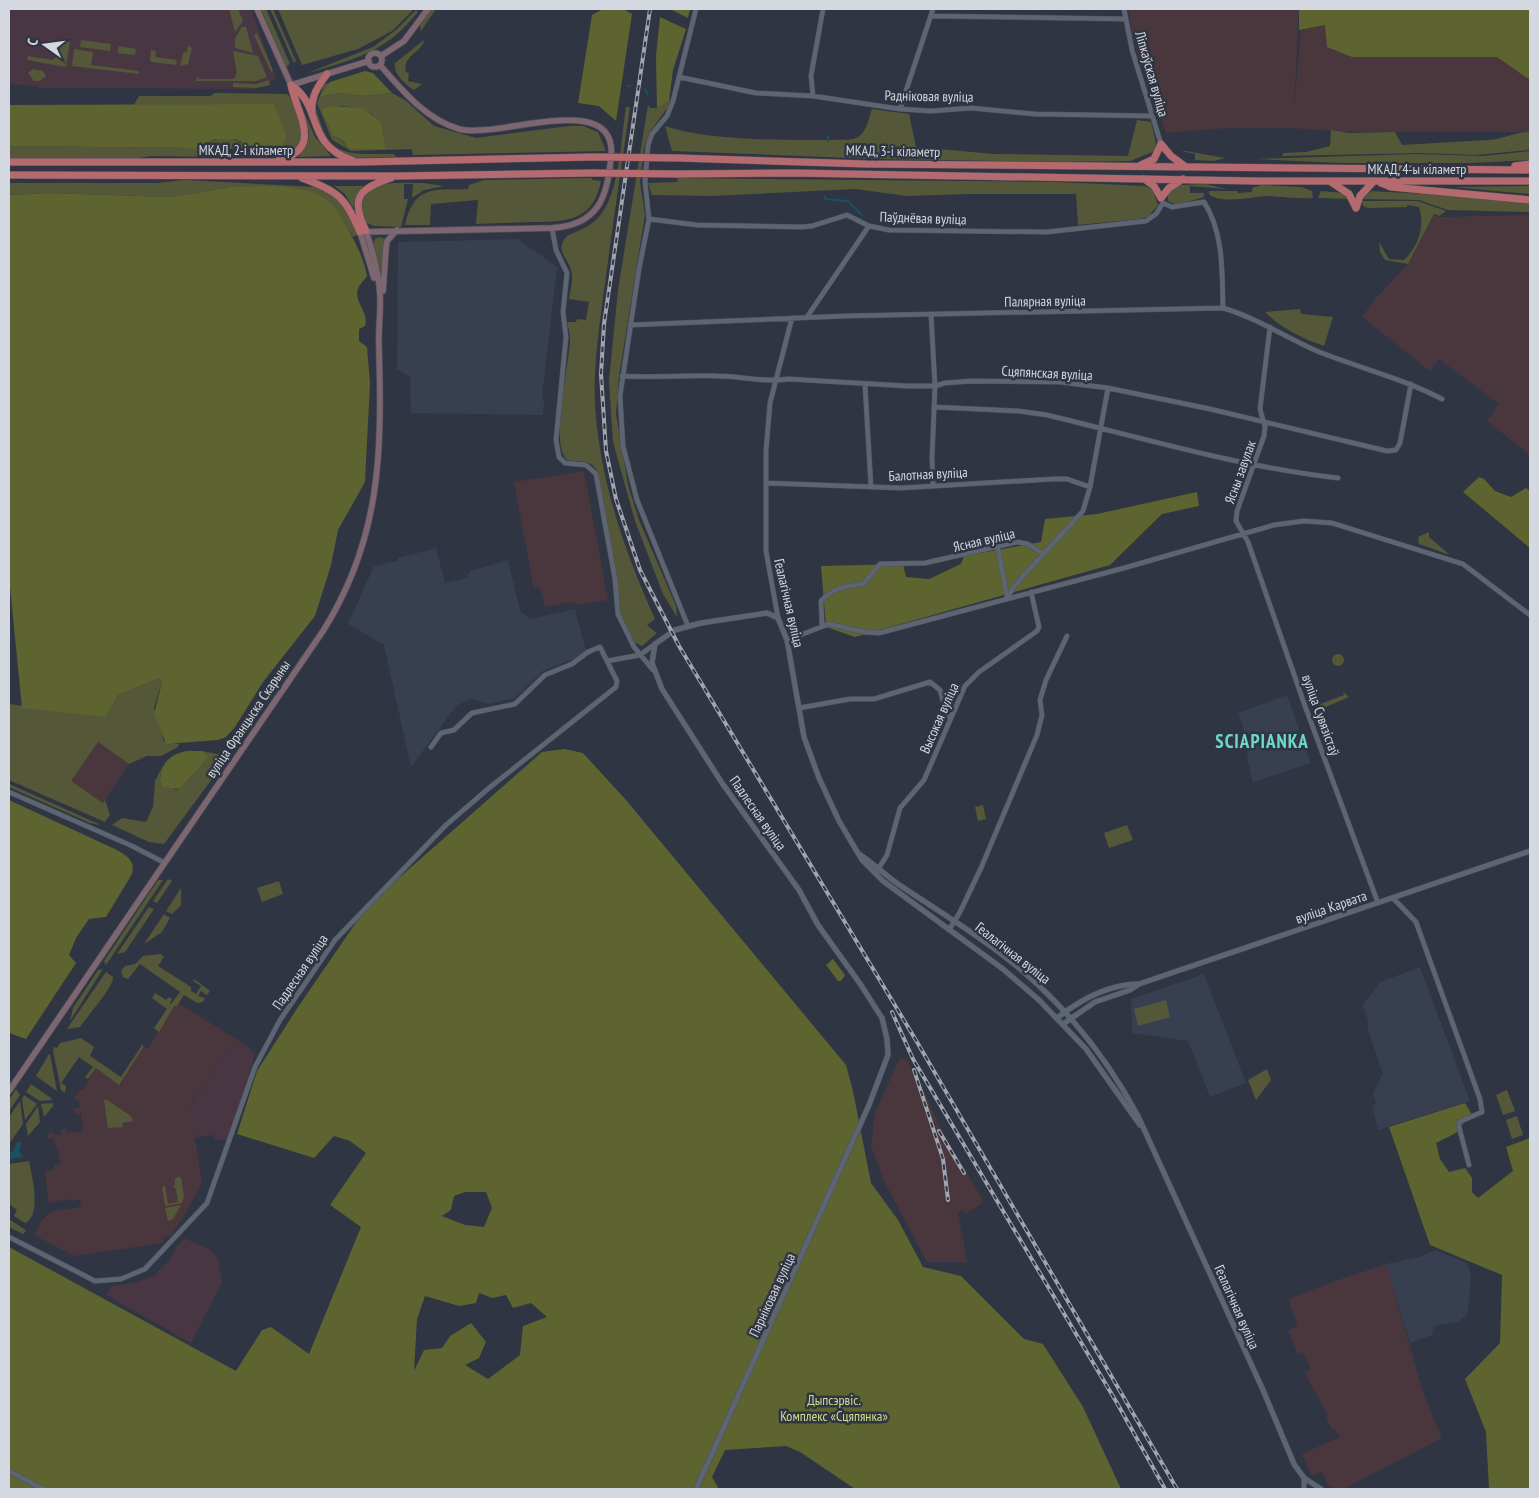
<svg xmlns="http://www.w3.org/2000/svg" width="1539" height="1498" viewBox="0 0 1539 1498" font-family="'PT Sans Narrow',sans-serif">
<rect width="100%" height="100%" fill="#2f3542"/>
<path fill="#483742" d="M9,9h242l25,70 -21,10 -213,-1 -33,-5z
M231,1045l10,7 5,-7 9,9 -1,3 -26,83h-13l-1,-5 -19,3 -5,-31z
M184,1238l28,13 6,9 4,22 -31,61 -85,-48 6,-9 22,-3 20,-7 17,-18 4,-9z"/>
<path fill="#4a373d" d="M1129,9h170l-5,101 7,-81 25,-4 26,32h145l33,23v52h-180l-60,-4h-61l-63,5 -26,-70 -8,-29z
M1434,215l5,2 91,-2v240l-43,-34 12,-17 -60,-45 -9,12 -68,-54 13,-18 33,-35z
M584,471l24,129 -29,5 -7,-3 -27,5 -5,-19h-6l-1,-4 -19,-102z
M98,742l31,22 -26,39 -33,-22z
M178,1003l68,42 -5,7 -10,-7 -41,61 12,77 -19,35 -13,18 -7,1 1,6 -90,13 -40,-21 8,-15 10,-9 29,-4 -1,-7 -10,1 -1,-2 -20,4 -4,-32 9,-1v-5l7,-1 -3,-15h-2l-3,-11 -5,1v-6l5,-1 2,3h6v-6l5,-1 1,5 14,-1 2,-3 -2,-16 -5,1 -3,-5 7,-1 -1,-8h-4v-3l5,-7 4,-1 12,-21 23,16 25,-38 4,2 26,-43z
M900,1057l9,5 10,31 5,-2 20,45 38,62 1,5 -10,6 -8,5 -3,-5 -4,4 9,49h-40l-44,-83 -12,-33 4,-33z
M1386,1264l37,128 19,46 -98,51h-9l-7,-5 -6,-12 -10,4 -10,-22 38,-17 -4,-7 -5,-2 -5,-11 2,-1 -23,-43 6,-4 -8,-17 -5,2 -10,-24 10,-4 -10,-27 50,-19z"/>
<path fill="#373f51" d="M518,239l39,28 -15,129 2,5 -1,14 -132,-2 -1,-36 -13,-8 1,-127z
M436,548l9,35 21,-5 4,-7 38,-11 12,51 10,8 45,-10 11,42 -9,7 -33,12 -29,28 -26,6 -18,-5 -15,7 -45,61 -27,-122 -36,-21 26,-58 24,-5v-3z
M1287,695l24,68 -58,19 -6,-23 2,-14 -11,-32z
M1420,967l50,134 -92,29 -6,-25 4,-1 -3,-11 10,-19 -16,-47 2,-3 -6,-19 17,-23z
M1204,974l42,109 -36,14 -22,-56 -56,-8 -1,-34z
M1435,1250l32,13 4,13 -3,37 -10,9 -24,4 -2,9 -22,8 -24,-79 34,-7z"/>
<path fill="#545839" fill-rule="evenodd" d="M229,9h9l5,12 -8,11z
M261,9h5l24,55 -4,3z
M270,9h3l23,52 -2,2z
M278,9h135v1l-21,21 -34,18 -56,16z
M431,9h5l-15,22 -1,-5z
M416,10l2,2c-8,9 -17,20 -27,27 -25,19 -57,26 -86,35l68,-27 24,-18z
M242,27h4l7,26 -18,-5v-10z
M257,33l16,37 -2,2 -17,-37z
M81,40l30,4 -1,7 -30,-4z
M424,40c-2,13 -22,15 -18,32l3,1 -1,8 14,3 -8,6c-9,-5 -21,-17 -19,-27z
M62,41l8,1 -4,25 -39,-7 1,-4 25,4 6,-6z
M188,45l4,3 -4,16 -8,2 3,-13 4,-2z
M119,46l17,3 -1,6 -18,-2z
M74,49l19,3 -2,13 48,6v3l-67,-8z
M151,50l5,1 -1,6 22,3 -1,5 -24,-3 -2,-2z
M233,51l25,5 9,21 -11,4h-61l4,-5v3h35l3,-6z
M33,69l10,2 3,5 -6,5h-6l-6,-8z
M269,80l1,5 -14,3 -23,-1v-4l23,1z
M330,82l-9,15 18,-4 24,3 29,-3 13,7 29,26 42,12 93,-12h14l15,6 8,19 -193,4 -1,-6 -61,2 -19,-11 -15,-37 7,-18zM340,106c37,3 38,9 46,43h-37l-8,-9 -8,-4 -12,-26z
M214,93l73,1c5,4 7,11 9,17 3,7 8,16 7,23 -1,24 -35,29 -50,15h-24v5l-14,3 -63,-1 -29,4 -114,-2v-12l187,2c14,-7 30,-15 45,-5l33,-39 -140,1 5,-9h72z
M670,99l-2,8 -18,25 -6,15 -4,35 5,33 -26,161 -3,38 12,71 11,35 37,86 1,11 -14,-23 -28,-73 -22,-79 -4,-61 9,-91 30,-185 2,3h7z
M299,101l16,36 16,19 -33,1c26,-32 -3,-35 1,-56z
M315,106c4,11 7,24 13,33 13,20 45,14 66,15l2,3 -43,1 -27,-14 -12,-32z
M626,107h4c-9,61 -18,123 -26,184 -6,45 -13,91 -7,136 8,68 30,130 58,192l-8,6 10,8 -15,13 -8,-4 -16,-34v-23l-20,-112c-7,-15 -17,-10 -31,-13 -18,-17 3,-96 3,-122 0,-5 -2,-11 -3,-16h9l1,-3 9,1 3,-18 -20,-3c1,-8 4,-17 3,-25 -2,-16 -19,-23 -5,-38 10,-5 21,-8 30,-17 23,-23 24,-81 29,-112z
M872,109l37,5 7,33 78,7 134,2 9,-36 14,2 5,21 -1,8 -25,10 -70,1 -183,-3 -205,-8 -7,-25c44,15 118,14 164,14 8,-1 20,1 27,-2 11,-5 12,-18 16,-29z
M1331,130l18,3 46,-1 7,13 86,-5c15,-1 27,-8 42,-8v18l-54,5 -57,-2 -138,3 3,-3 22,-1 24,-6z
M1181,151h5l39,7 -11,3 -19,-1v-6z
M1530,151v9l-59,3h-131l-85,-4 161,-5 67,2z
M592,178v2l9,1c-8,41 -36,41 -71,41 -18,1 -36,1 -54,2l2,-24 -47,4 -1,21h-25c9,-40 28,-35 63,-36l1,-4 15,-5z
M678,178l380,4 87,4 7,3 6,16 -10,12 -9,2 -61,6 -2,-31h-106l-63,2 -52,-7 -143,7 -60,-1 -4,-12 29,-1z
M184,180l133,7 22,13 20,34 -6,3 -17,-28 -106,-22 -58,10 -124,-4 -39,2v-12h148z
M423,183l21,3 -20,4 -12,8 1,-14h-9v15h4l-7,28 -27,-1 -10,-4c-1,-6 -4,-14 -4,-20 0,-23 48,-19 63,-19z
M1206,184l20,5 -36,-3v7h14v4l-27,8 -9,-4v-9l12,-7z
M1261,185l41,2 10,4 1,7c-15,1 -28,-1 -43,-2 -14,0 -50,9 -61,-2v-3h28l1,2 14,-1v-4z
M334,186h29l-7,10 -3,12 -8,-14z
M1530,186v8l-77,-7z
M1321,191l23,2 6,6 -32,-1z
M1371,191l90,5 69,8v8l-82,-2 -29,-10 -57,-1z
M1362,201h56l28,10 -7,5 -5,-2 -26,50 -23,-4 -5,-8 -1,-10 10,17 15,1c15,-14 21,-34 15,-53l-12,-2v2l-39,1 -5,-2z
M379,237l6,2 -4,33 -8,-28 2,-5z
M1300,309l1,5 32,3 -9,29c-22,-8 -42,-17 -59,-34z
M1429,532v5l21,18 -31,-11 -1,-7z
M1332 660a6 6 0 1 1 12 0a6 6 0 1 1-12 0Z
M160,678l2,4 -8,26 10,34 15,2 -1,3 -17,9h-14l-18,8 -31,-22 -27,39 32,22 2,-3 5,15 -5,7 -96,-42v-76l97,13 12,-22z
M1343,692l6,5 -28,12 -9,-4 4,-4 2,4 26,-10z
M202,751l20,4 1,9 -59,80 -15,-2 -37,-17 10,-7 24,4 7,-15 2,-26 7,-14 -2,10 16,13 4,-1 27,-30v-4z
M9,784l92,41 -11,-2 -81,-36z
M983,805l3,14 -8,2 -3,-14z
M1127,825l6,15 -24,8 -5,-15z
M168,879l4,2 -15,22 -4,-2z
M158,880h5l-57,85 -2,-4z
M279,881l4,13 -21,8 -5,-14z
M181,888v17l-9,9 -6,-3z
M149,907l5,2 -29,43 -8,2z
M164,914l6,4 -8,14 -18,12z
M161,954l3,3 -6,9 33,21v4l5,3 5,-8 -8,-5 1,-2 16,12 -3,4 -6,-4 -3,5 7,2 -2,4 -6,1 -13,-8 -7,11h-3l-15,26 -5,-4 13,-19 -15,-11 3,-5 11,7 3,-3 3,2 -2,4 1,1 9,-12 -40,-28 -12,15 -5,-2 -2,-6 4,-5 10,-2 8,-8z
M103,969l-33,52 3,-13 25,-38z
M106,972l7,5c1,10 -26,39 -33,50l-13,2z
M1166,1000l4,17 -32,9 -4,-17z
M81,1038l13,9 -4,9 31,21 21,-32 2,1 -25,39 -23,-17 -8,11 -3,-2 8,-10 -14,-10 -18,26 5,3 -1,7 -4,-3 -8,-40 1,-3 3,1 3,-5z
M49,1054l1,1 7,36 -21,-15z
M1267,1069l4,11 -15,20 -8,-20z
M31,1084l20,14 1,2 -12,1 -14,-9z
M16,1089l4,6 -11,16v-11z
M1507,1090l8,21 -12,4 -7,-20z
M24,1095l13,9 -12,16 -3,-21z
M104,1100h3l24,16 2,5 -11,2 1,4 -15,1z
M20,1101l3,23 -14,20v-27z
M53,1103v3l-9,11 -3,-13z
M38,1106l2,16 -12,14 -2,-12z
M1517,1116l6,19 -11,4 -6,-19z
M29,1161c3,15 13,55 -4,62l-11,-7 3,-6 -8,-6v-40z
M181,1177l3,19 -2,7 -17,3 -3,-19 3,-1 3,18 10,-2 -2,-13 -3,-3 2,-1v-7z
M181,1205l-8,14 -5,2 -3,-13z
M9,1219l15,10 2,2 -3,3 -14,-7z"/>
<path fill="#5e642f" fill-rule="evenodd" d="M603,9h20l9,5 -16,107 -17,-15 -21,-3 14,-88z
M670,9h20l-2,9z
M1299,9h231v71l-33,-23h-145l-25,-10 -2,-22 -26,5z
M660,17l26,12 -13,41 -4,31 -12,7 -1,-52z
M365,71l8,2 19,20 -29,3 -24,-3 -19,4 10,-15z
M274,104l12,31 -4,15 -30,-3 -17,-8h-20l-19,9 -187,-2v-41z
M331,106l32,2 17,13 6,28h-37l-7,-9 -9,-4 -12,-26z
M230,187c32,0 83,-7 106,22 5,6 8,14 12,20 8,15 16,30 19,47 -2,3 -5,6 -7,9 -10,15 10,26 5,41l-6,3v12l8,6 3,36 -5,99 -27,48 -7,35 -16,51 -52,66 -28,45 -9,10 -8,3 -52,4 -12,-30 8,-32 -2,-4 -42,17 -12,22 -84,-9 -13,-131v-382l39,-2 124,4z
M1479,477l5,2 11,12 16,6 15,-9 4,3v57l-67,-56z
M1197,492l2,14 -37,8 -52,51 -255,72 -29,-10 -5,-61 82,-2 3,13 23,2 32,-15 3,-8 77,-14 4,-23 52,-5z
M564,749l19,4 43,47 220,265 7,26 18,92 27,37 25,47 38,9 63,63 19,5 40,63 38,82h-266l-55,-37 -14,-6 -61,4 -13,27 7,12h-710v-242l227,124 26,-41 9,-3 38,27 52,-127 -31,-22 36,-52 -16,-12 -16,-5 -20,22 -77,-24 20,-63 41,-64 70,-102 174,-153zM465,1192h21l6,16 -8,19 -19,-2 -23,-9 9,-6 3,-14zM479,1293l13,5 14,-3 7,13 18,-5 16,14 -24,9 -3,29 -32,24 -23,-14 14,-7 7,-16 -15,-19 -21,13 -8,12 -18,2 -10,21 3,-52 8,-23 34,10 17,-3z
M187,751h15l5,4v4l-27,30 -18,-2c-6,-20 7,-33 25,-36z
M9,800l108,50c11,7 18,10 15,24l-26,43 -17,2 -13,19 -7,17 7,8 -50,76 -17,-6z
M833,959l12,16 -4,6h-3l-12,-16z
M1465,1103l6,10 -15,20 -20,10 4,16 9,13 16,-4 7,10v14l6,6 35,-27 -7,-24 24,-9v351h-41l-3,-57 -21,-53 35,-36 2,-68 -72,-30 -41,-118z"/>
<path fill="#1a505f" d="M17,1142l5,1 -3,7 4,7 -13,2 -1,-5 5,-4z"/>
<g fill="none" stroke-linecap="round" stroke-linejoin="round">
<path stroke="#1a505f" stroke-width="2" d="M628,86h2
M645,89l3,6
M828,141v-5
M825,196v3l23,2 14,14"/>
<defs>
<path id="minor" d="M1124,9l8,41 29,94
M931,16l195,3
M679,77l77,16 57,3 87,13 31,2 40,-3 64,6 117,2
M813,96l-2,-20 12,-67
M900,109l33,-100
M1163,203l9,4 32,-5c20,31 18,71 19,106
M649,219l48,6 104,2 11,-1 35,-11 22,11 20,4 158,2 99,-11 10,-7 7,-11
M552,228l4,22 11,23 -4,39 3,25 -10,103 3,17 6,6 21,2 10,9 19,105 3,35 16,33 19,23
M931,314l4,72 -3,72 1,28
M807,317l62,-91
M630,325l215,-9 378,-8c34,10 62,29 94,43 42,17 85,27 125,48
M1270,327l-10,82 5,18 -1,9 -27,75 -1,10 12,21 57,164 73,197
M622,376c32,2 64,-1 96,0 24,0 47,7 70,3l119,7h28l10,-3 26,-2 89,1 48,6 102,21 177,42 9,-1 4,-7 11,-59
M865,385l6,102
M934,407l84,4 29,4c96,23 192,52 291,63
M766,483l135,5 152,-9h14l23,8
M998,548l9,49
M1007,598l8,-13 68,-74 7,-24 18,-99
M778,618l-12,-67v-100l4,-48 22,-85
M822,624l-1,-23c12,-13 24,-15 42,-17l17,-20 45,-1 92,-21 11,2 15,10
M688,626l-51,-126 -14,-54 -3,-50 19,-127 10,-50 -4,-37 3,-37 4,-11 15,-18 6,-15 23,-92
M787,640l42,-16 35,8 15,1 245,-65 150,-43 30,-4 28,2 131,41 67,51
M799,708l51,-9h24l56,-17 10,8 7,25 3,2
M431,747l10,-14 13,-3 18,-17 43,-9 30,-29 27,-11 16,-12 12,-5 7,14
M9,792l123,54 33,17
M877,871l10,-16 13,-47 24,-28 41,-94 14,-14 58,-41 2,-4 -8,-35
M1393,898l23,24 64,177 2,13 -23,10v5l10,38
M949,930l11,-18 21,-44 56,-133 5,-20 -2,-15 6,-20 21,-44
M9,1237l86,44 26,-2 24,-10 62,-66 48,-136 25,-47 55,-80 111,-115 43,-37 127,-101 1,-6 -10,-20 33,-6 15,-11
M9,1471l34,18
M1304,1478v11"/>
<path id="tertiary" d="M859,854c14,9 26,21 39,30 43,29 89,56 128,90 46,40 83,88 112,142l125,274 31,74 10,14 17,11
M1057,1018c23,-18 52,-34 82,-34
M1063,1024l32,-22 35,-12 9,-6 391,-133
M696,1489l173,-384 19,-50 -1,-16 -5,-21 -21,-33 -43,-60 -19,-35 -77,-107 -60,-94 -10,-26 3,-19 20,-14 26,-7 66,-10 11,5 9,22 17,97 15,41 20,43 23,39 21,21 120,88 36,31 47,49 54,76"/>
<path id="secondary" d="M257,9l34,76 78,-24
M368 60a7 7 0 1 1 14 0a7 7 0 1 1-14 0Z
M381,56l23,-15 24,-32
M374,278l-14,-46 192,-4c18,-1 35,-6 46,-22 9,-14 11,-32 13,-48 8,-71 -114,-18 -152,-29 -34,-10 -57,-39 -79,-64
M383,291l3,-43 1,-7 10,-11
M9,1091l314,-460c58,-92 59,-178 56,-283 -1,-18 2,-36 1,-53 -1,-22 -7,-43 -14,-64"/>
<path id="trunk" d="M291,85c32,21 14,60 61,75
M312,112c-1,-16 6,-26 15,-38
M1161,144l10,12 15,11
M679,158l187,6 664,6
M279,160c45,-11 18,-46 12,-75
M9,162h350l235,-5
M1141,165l13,-6 7,-15
M1515,166l15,-2
M677,174l116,-1 461,8h276
M9,175l389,1 196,-3
M302,178c37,14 42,18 58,54
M1144,179l10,7 7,12
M1331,182l18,12 7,14
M1381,183l10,4 139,13
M1161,198l8,-10 14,-9
M1356,208l4,-12 14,-15
M366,231c-16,-33 -8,-42 25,-53"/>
</defs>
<use href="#minor" stroke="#4c515c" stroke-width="5.5"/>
<use href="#tertiary" stroke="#4c515c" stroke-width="6"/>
<use href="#secondary" stroke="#4c515c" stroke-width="7"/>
<use href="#trunk" stroke="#4c515c" stroke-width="8"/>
<use href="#minor" stroke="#5d6472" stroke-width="4.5"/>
<use href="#tertiary" stroke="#5d6472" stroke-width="5"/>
<use href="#secondary" stroke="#7d6670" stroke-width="5.5"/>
<use href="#trunk" stroke="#b46a6e" stroke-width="7"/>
<defs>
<path id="rail" d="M650,9l-46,315 -3,50 5,77 10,48 24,71 39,76 238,396 260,447
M892,1012l21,47 204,344 48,86
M914,1070l29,89 5,41
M939,1131l25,42"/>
</defs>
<use href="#rail" stroke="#a1a5af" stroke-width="4"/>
<use href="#rail" stroke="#2f3542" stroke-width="2" stroke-dasharray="5.5" stroke-linecap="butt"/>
<defs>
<path id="trunk-bridge" d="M594,157l85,1
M594,173l83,1"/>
</defs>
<use href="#trunk-bridge" stroke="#4c515c" stroke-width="8" stroke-linecap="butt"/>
<use href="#trunk-bridge" stroke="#b46a6e" stroke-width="7"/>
</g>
<g text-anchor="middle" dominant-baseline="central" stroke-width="5" stroke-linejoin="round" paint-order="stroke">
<g font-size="14" fill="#d4d8e0" stroke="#2f3542">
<text transform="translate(1152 74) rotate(74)">Ліпкаўская вуліца</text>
<text transform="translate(929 96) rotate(1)">Радніковая вуліца</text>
<text x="246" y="150">МКАД, 2-і кіламетр</text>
<text transform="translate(893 151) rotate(1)">МКАД, 3-і кіламетр</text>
<text x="1417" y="169">МКАД, 4-ы кіламетр</text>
<text transform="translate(923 218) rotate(2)">Паўднёвая вуліца</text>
<text transform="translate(1045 301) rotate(-1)">Палярная вуліца</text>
<text transform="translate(1047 373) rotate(3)">Сцяпянская вуліца</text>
<text transform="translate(1240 472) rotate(-70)">Ясны завулак</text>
<text transform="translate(928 474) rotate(-3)">Балотная вуліца</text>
<text transform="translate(984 540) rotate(-13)">Ясная вуліца</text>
<text transform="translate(789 603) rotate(77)">Геалагічная вуліца</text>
<text transform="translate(1321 715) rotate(70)">вуліца Сувязістаў</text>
<text transform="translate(939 718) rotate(-66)">Высокая вуліца</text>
<text transform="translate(248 719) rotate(-56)">вуліца Францыска Скарыны</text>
<text transform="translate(758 813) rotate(55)">Падлесная вуліца</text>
<text transform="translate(1331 907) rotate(-19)">вуліца Карвата</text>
<text transform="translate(1013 953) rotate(38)">Геалагічная вуліца</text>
<text transform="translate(300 972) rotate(-56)">Падлесная вуліца</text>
<text transform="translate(772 1295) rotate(-65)">Парніковая вуліца</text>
<text transform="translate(1237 1307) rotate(66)">Геалагічная вуліца</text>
</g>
<g font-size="14" fill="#d1dd8a" stroke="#2f3542">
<text x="834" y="1400">Дыпсэрвіс.<tspan x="834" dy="16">Комплекс «Сцяпянка»</tspan></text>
</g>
<g font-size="19" font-weight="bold" letter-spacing="1" fill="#6cd7cc" stroke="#2f3542">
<text x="1262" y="741">SCIAPIANKA</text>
</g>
</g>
<rect width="1539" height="1498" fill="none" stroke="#d4d8e0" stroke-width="20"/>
<g transform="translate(45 45) rotate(284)" stroke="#2f3542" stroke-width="4" paint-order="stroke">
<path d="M0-4L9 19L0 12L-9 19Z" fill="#d4d8e0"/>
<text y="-8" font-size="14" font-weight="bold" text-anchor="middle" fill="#d4d8e0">С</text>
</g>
</svg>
